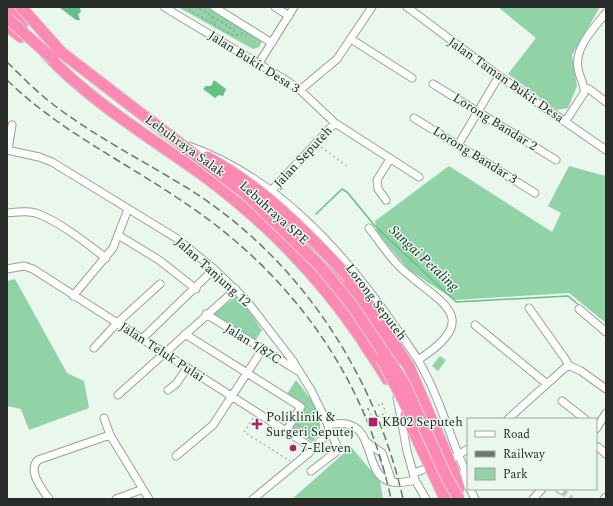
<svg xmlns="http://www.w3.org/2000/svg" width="613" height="506" viewBox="0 0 613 506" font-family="Spectral,serif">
<rect width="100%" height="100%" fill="#e9f7ed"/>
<path fill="#92d2a7" d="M178,7h33l52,32 -4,8 -6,2z
M498,7h102l-28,48 5,31 -9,22 -11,2 -49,-36 28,-36z
M449,166l103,66 9,-19 -13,-7 21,-40 37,10v147l-37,-30 -114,7 -46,-30 -32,-37 -2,-12z
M15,279l52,94 17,8 5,27 -60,22 -8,-21 -14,-3v-125z
M238,295l24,35 -7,11 -44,-25z
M440,356l6,4 -8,11 -6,-5z
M296,380c10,13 26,30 24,48 0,4 -5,10 -7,14l-23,-15 14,-21 -17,-12z
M351,447l29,34 3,18h-91z"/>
<path fill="#63c186" d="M59,7l21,1 1,4 -3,2 2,6h-4z
M214,80l12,9 -3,7 -4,-1 -4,3 -12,-9 3,-3h5z"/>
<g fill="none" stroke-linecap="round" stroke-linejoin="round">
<path stroke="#63c186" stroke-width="1.5" d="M316,214l26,-25 5,3 28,34 81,76 112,-6 12,10
M591,315l15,12"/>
<path stroke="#c2cec6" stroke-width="7" stroke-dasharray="7 3.5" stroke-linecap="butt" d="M561,490l10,9"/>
<defs>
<path id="minor" d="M164,7l120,72 16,11 35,33 84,54
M214,7l58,36
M275,7l14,9
M407,7l92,69 107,74
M351,39l61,39
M259,63l35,-56
M433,84l123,76
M584,88l5,1 17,13
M300,90l37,-31 35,-52
M414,118l121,75
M565,122l19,-29c1,-9 -5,-16 -6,-25 -4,-19 16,-41 28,-55
M458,145l41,-69
M189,146c87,31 152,103 203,176 9,13 18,25 26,38 22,37 32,79 50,117
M7,150l32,7 13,5 124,76 38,31 32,31 47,61 18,29 17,35 1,7 -19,20 -57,47
M8,150l4,-25
M272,190l63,-67
M386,200l-8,-11 -1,-9 13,-21
M7,213c11,-1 23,-3 34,2 23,10 45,28 65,43
M369,228c11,14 20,29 33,41 39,35 82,48 16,91
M118,235l41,25 37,29
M7,269l17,-3 9,3 281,180
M73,296l40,-48 15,-39
M529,308l37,52 2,5
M579,309l27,23
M206,314l92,57
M475,325l72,59
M185,334l116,73 -15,24
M142,339l72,-70
M94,348l23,-25 43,-39
M568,365l13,6 25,18
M168,390l8,-6 11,-16
M118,395l118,-106
M397,397l10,54 8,29 11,19
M562,401l23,18
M104,418l6,17 39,64
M508,419l60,-54
M328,425c51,-12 33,46 60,56 8,3 19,1 27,-1
M596,429l10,-16
M366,442l16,11 10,29
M596,447h2l8,7
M176,456l37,-31 49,-75
M455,457l13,-8
M311,471l25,-19c3,-7 -3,-14 -7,-20
M414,473l8,-3
M463,473l5,13
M470,489l5,10
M560,489l1,1
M49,499c-7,-10 -22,-28 -11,-39l72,-25
M116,499l27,-10
M533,499l9,-10
M604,499l2,-2"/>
<path id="highway" d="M7,8l15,18
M7,26l14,11
M46,54c45,48 104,83 158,122 62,46 115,100 158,164 8,13 17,25 25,39
M248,190c62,50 105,105 148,171
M349,278l26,34 34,55 45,105 5,16
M406,415l39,84"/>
</defs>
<use href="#minor" stroke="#95a298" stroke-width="9"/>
<use href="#highway" stroke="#d4d5d4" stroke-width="13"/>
<path stroke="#838d86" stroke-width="1" stroke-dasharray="2 3" stroke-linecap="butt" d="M184,7l50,29 8,-3 5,2
M195,7c8,3 38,21 43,28
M212,17l3,6
M321,147l27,20
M378,406l4,-3 4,10
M368,409l5,10
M253,418l-9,14 46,29
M367,420l-4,-10 7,-2
M295,430l11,-16 3,-2 8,9 -1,10 -5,7h-3"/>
<use href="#minor" stroke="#fff" stroke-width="7"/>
<use href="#highway" stroke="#fe89b3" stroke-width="11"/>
<path stroke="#6c756e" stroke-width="1.5" stroke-dasharray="8 4" stroke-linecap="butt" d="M7,62c17,17 35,35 55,49 41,30 87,53 130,80 108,69 183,183 211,308
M7,80c49,48 112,79 169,117 109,70 188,174 215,302"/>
<defs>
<path id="highway-bridge" d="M21,7l40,45 186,143 72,70 32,39 53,79 42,93 13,23
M7,18l46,41
M207,157c56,30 100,75 142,121
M381,358l34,65"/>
</defs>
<use href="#highway-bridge" stroke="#d4d5d4" stroke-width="13" stroke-linecap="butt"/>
<path stroke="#838d86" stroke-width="1" stroke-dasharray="2 3" stroke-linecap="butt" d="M373,419l13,-6"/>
<use href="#highway-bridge" stroke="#fe89b3" stroke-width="11"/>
</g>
<g fill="#ac2263" stroke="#e9f7ed" stroke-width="1.5">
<rect x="368" y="417" width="10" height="10" rx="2"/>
<path d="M255 418h4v4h4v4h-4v4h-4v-4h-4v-4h4z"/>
<circle cx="293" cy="448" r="4"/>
</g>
<g text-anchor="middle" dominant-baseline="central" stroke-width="3" stroke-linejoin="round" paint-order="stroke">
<g font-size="13" fill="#272c28" stroke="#e9f7ed">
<text transform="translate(254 62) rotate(32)">Jalan Bukit Desa 3</text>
<text transform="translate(506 80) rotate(35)">Jalan Taman Bukit Desa</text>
<text transform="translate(495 122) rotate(32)">Lorong Bandar 2</text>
<text transform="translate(185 146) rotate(36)">Lebuhraya Salak</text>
<text transform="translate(475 155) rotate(32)">Lorong Bandar 3</text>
<text transform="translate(303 157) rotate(-47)">Jalan Seputeh</text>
<text transform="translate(274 213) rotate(42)">Lebuhraya SPE</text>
<text transform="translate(213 272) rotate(42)">Jalan Tanjung 12</text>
<text transform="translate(376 302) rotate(53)">Lorong Seputeh</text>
<text transform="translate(253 344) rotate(32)">Jalan 1/87C</text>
<text transform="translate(162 352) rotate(33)">Jalan Teluk Pulai</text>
</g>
<g font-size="13" fill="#272c28" stroke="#e9f7ed" text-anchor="start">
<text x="266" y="417">Poliklinik &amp;<tspan x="266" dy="15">Surgeri Seputej</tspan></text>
<text x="382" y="422">KB02 Seputeh</text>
<text x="301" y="448">7-Eleven</text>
</g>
<g font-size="14" font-style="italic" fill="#0c341d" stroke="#e9f7ed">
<text transform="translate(424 258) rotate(43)">Sungai Petaling</text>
</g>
</g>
<rect width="613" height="506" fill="none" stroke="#272c28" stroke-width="16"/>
<rect x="467" y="418" width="130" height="72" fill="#e9f7ed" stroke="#9ba69e"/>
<rect x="475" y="431" width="20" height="6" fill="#ffffff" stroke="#9ba69e"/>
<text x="503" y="438" font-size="12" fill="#272c28">Road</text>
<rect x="475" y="451" width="20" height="6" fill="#6c756e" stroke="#9ba69e"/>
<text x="503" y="458" font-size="12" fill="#272c28">Railway</text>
<rect x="475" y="468" width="20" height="12" fill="#92d2a7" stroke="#9ba69e"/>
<text x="503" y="478" font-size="12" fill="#272c28">Park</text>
</svg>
